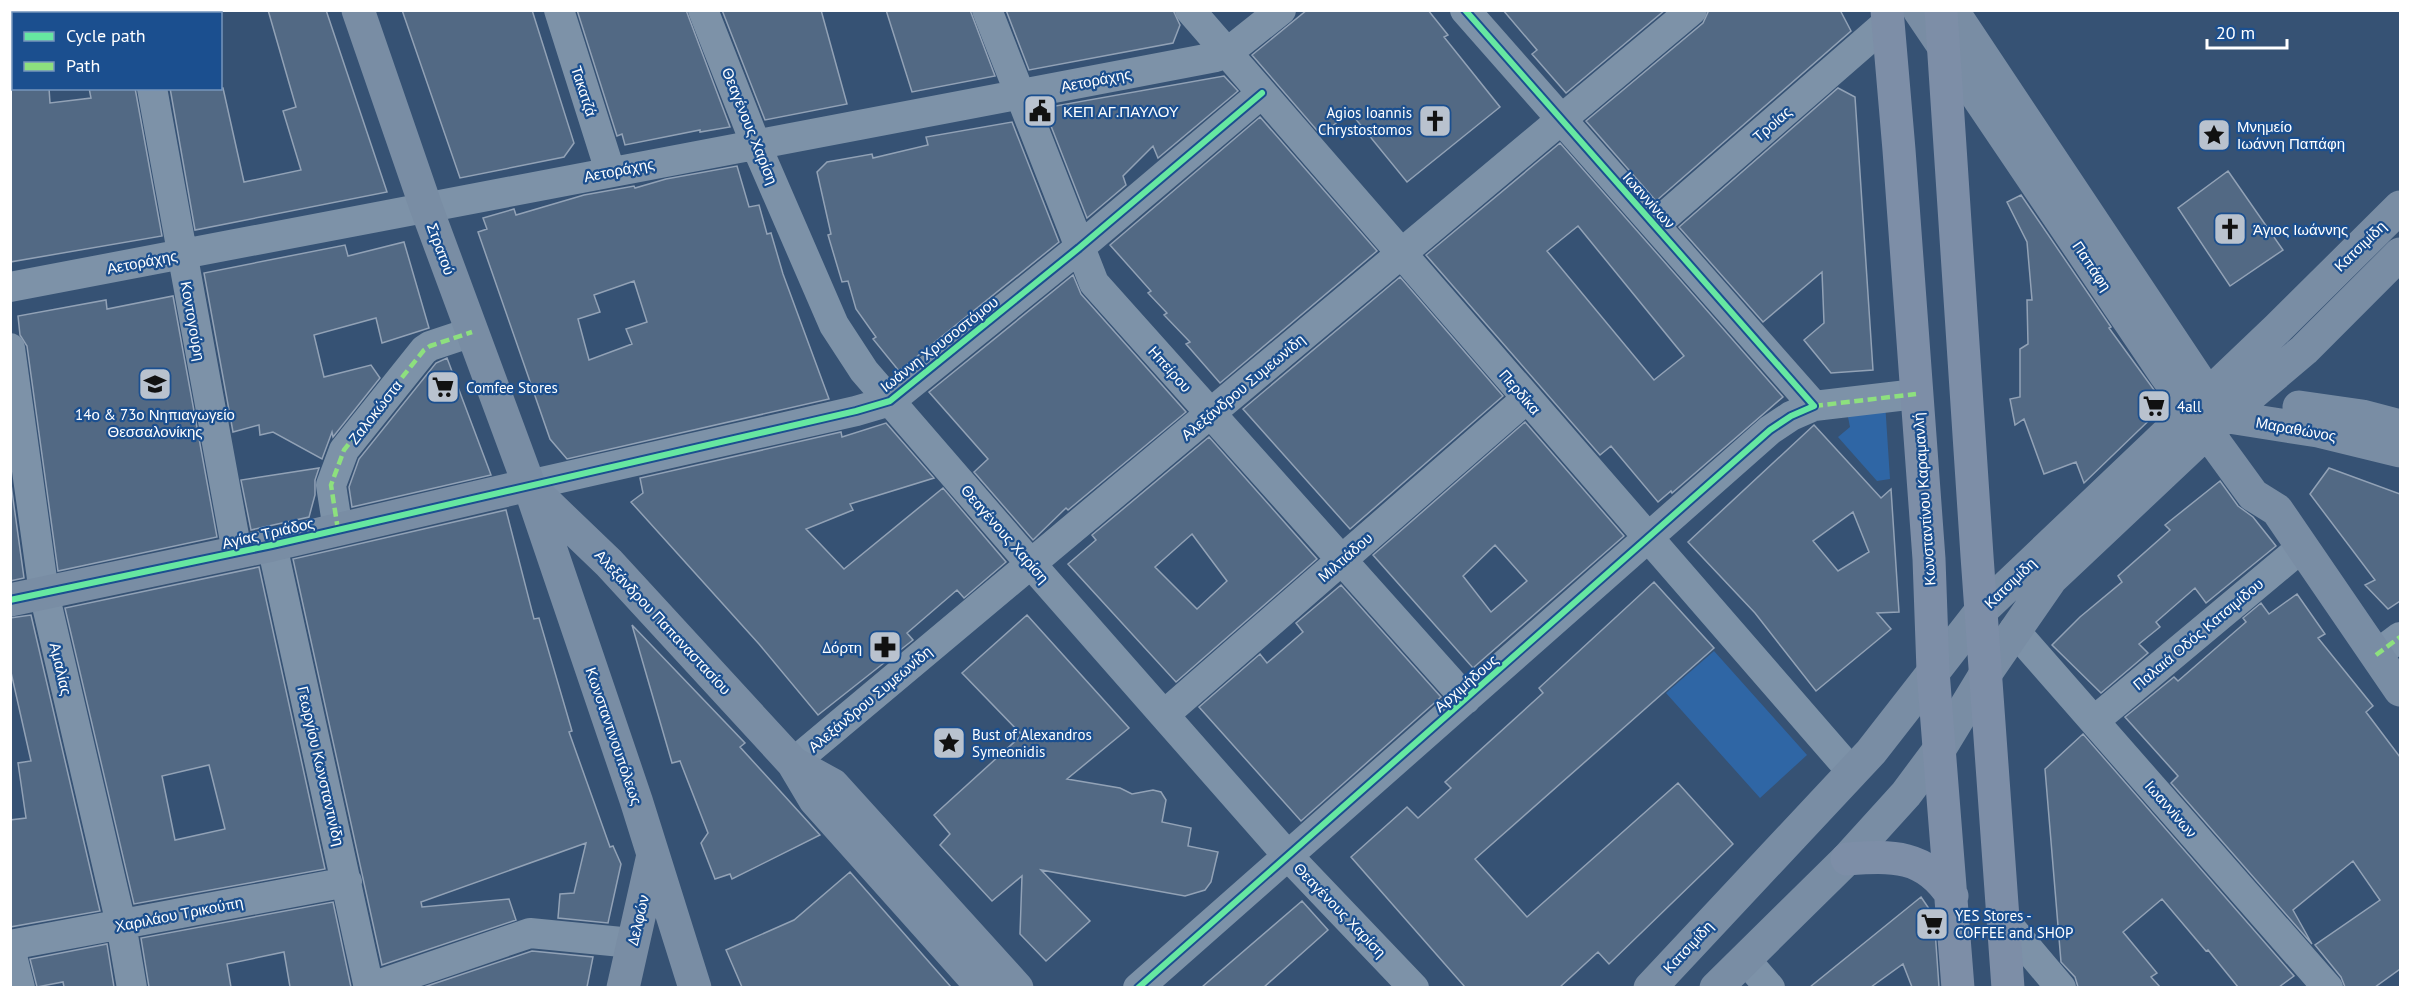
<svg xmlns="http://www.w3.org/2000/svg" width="2411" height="998" viewBox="0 0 2411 998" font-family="'PT Sans',sans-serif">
<rect width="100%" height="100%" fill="#365274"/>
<path fill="#2f66a5" d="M1885,402l5,77 -13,2 -39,-44 12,-10 -4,-20z
M1714,651l93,104 -47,43 -94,-105z"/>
<path fill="#526984" stroke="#92a2b6" stroke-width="1.5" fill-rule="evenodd" d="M268,10h58l61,182 -192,38 -25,-142h53l21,94 57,-12 -18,-59 13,-4z
M402,10h130l42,133 -10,14 -104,21z
M577,10h109l44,117 -30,5v-2l-75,15 -3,-11 -5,2z
M722,10h99l26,94 -82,16z
M886,10h84l25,66 -83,16z
M1006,10h167l7,15 -7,18 -144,27z
M1307,10h121l20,25 -4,2 56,70 -93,75 -57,-70 -29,23 -69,-80z
M1503,10h162l-99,83 -34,-39 5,-4z
M1709,10h131l11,21 -195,170 -70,-80 117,-98z
M1224,76l14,15 -80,67 -5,-12 -30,30 3,9 -39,33 -43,-110z
M10,88h39l1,15 41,-5 -2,-10h46l27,148 -152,26z
M1838,88l17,9 18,273 -42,3 -27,-33 20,-17 -2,-51 -59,50 -84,-95z
M1260,117l117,134 -157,132 -34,-39 4,-2 -26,-27 3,-2 -19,-20 3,-2 -41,-46z
M1012,122l47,120 -160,129 -26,-32 3,-2 -20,-28 -8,-28 -6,1 -14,-47 3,-1 -14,-62 10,-10 45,-8 1,4 55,-13 -2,-8z
M1560,143l223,254 -111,96 -1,-2 -13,11 -47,-56 -11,9 -174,-200zM1578,226l106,130 -30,24 -107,-129z
M737,166l12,41 10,-2 8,29 4,-1 12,41 46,125 -262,60 -17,-20 -72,-207 9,-3 -4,-11 31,-9 2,6 68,-20 50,-9 1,2 31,-9zM634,281l13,41 -21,7 6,15 -43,16 -11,-41 22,-7 -6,-17z
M2228,171l55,79 -53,36 -52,-78z
M2021,195l90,132 -2,1 56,77 -81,78 -8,-21 -32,12 -20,-55 -9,6 -5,-26 10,-2v-48l8,-5 -1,-44h5l-5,-58 -20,-40z
M404,242l25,86 -47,15 -6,-25 -62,17 10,42 47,-12 9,13 -47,59 -1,-5 -10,27 -49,-27 -13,3 -1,-10 -26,7 -29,-159 141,-28 3,11z
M1073,275l8,19 105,118 -118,98 -2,-2 -33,32 -59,-68 14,-13 -59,-67z
M1400,277l103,119 -153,133 -107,-120z
M173,296l44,241 -159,34 -31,-225 -7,-11 -2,-19 88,-16 1,9z
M447,358l44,117 -139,32 -3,-20 10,-28 77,-96z
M1525,422l99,114 -151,132 -100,-113zM1495,545l32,36 -36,31 -28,-36z
M886,423l48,55 -84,26 3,6 -47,19 38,40 99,-81 63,74 -42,36 -7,-8 -50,43 6,7 -95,75 -59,-71 -128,-142 12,-9 -3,-15 201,-46 1,5z
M1814,425l67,73 10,-9 8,123 -22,1 14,16 -75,62 -61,-78 -67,-71zM1853,512l16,40 -31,19 -25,-30z
M1209,437l108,122 -141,123 -108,-118 28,-24 -4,-5zM1192,534l35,47 -30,28 -42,-42z
M319,468l-4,12v15l-6,22 -58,13 -10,-50z
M2329,468l71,26v107l-12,8 -23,-24 10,-5 -65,-86z
M10,477l14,101 -14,3z
M2220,481l18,25 15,11 23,29 -70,57 -11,-15 -39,34 4,5 -21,17 9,9 -47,40 -49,-48 28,-28 42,-35 -4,-6 52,-46 -5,-5z
M506,510l28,109 5,-1 33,113 -3,1 41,115 3,-1 8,18 -13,59 -50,-5 2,-24 14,-1 12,-50 -165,59 1,5 87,-8 7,21 -134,45 -89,-406z
M259,567l66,302 -191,35 -69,-296zM209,765l16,64 -50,11 -13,-64z
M1654,582l60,66 -239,211 52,58 151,-134 55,61 -124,120 -11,-12 -38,35h-95l-114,-130 56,-50 11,11 33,-30 -6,-6 98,-89 -4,-5z
M1341,585l100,112 -140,124 -102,-114 61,-53 7,9 36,-31 -7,-9z
M2297,594l28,40 -7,4 55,68 -7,6 34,45v212l-25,18h-30l-4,-10 -26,-32 65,-45 -27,-39 -60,49 19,34 -141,-161 7,-7 -53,-59 49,-40 4,4 68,-59 -3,-4 18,-15 8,11z
M31,615l69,296 -90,16v-107l16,-2 -8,-55 13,-2 -21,-93v-50z
M1027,615l102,113 -62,51 53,9 12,6 21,-4 8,2 5,8 -4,22 29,6 -3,18 30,6 -7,30 -6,8 -20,6 -144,-26 49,51 -44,40 -26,-27 2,-58 -30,25 -52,-56 10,-11 -16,-19 88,-80 -60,-62z
M632,625l113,118 -5,4 80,88 -88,44 -2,-5 -15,5 -14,-36 7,-10 -28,-72 -8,2z
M2083,734l211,242 -15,11h-41l-30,-37 -2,1 -44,-52 -39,33 34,41 -6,4 9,10h-82l-3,-10 -14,-15 -16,-193z
M850,872l101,115h-209l-16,-37 68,-30z
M1921,897l13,19 5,71h-27l-9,-23 -32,23h-61z
M1302,901l26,29 -64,57h-62z
M333,902l18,85h-61l-6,-35 -57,12 4,23h-82l-8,-49z
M107,944l7,43h-50l-1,-5 -26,5 -7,-28z
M532,951l61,6 -6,30h-163z"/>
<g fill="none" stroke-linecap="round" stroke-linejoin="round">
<path stroke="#7d92a8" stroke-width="30" d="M138,10l1,4
M559,10l51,161
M703,10l53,135 78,180 30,46 167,193 257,292 126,132
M987,10l107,273 372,416
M1190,10l662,762
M1465,10l349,396
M152,88l85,464
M1655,225l233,-203
M10,287l1206,-230 11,-4 54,-43
M10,348l34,245 77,331 11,64
M529,485l327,-74 34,-10 189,-153 183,-155
M338,530l-7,-45 13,-35 80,-100 6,-4 42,-14
M272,545l97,443
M2014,630l314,358
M2376,655l24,-18
M1164,715l362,-316
M2094,721l208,-174
M793,763l899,-753
M2003,919l58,69
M10,945l337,-63
M10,948l10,40
M1745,959l25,29
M369,988l161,-55 102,10
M1138,988l632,-558 21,-14 23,-10 102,-12"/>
<path stroke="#798da4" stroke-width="33" d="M358,10l68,197 103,278 107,315 59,188
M1919,10l246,364 88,121 24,15 123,180
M1952,10l267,401
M2299,407l63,9 38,10
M2210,414l108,17 82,20
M534,491l75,72 184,200 22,37 168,188
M10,600l262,-55 257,-60
M793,763l40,22 184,203
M623,988l30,-133
M1650,988l221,-236 110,-141 297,-283 122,-121
M1716,988l131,-129 59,-65 35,-47 45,-74 65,-94 156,-147 97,-82 96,-96"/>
<path stroke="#7d8ea7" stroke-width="33" d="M1887,10l12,140 30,409 4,112 25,317
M1941,10l36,546 31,432
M1847,859c45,-3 78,-5 105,37"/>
<path stroke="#8de07e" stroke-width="4.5" stroke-dasharray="9 4.5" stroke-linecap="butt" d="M1814,406l102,-12
M338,530l-7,-45 13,-35 80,-100 6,-4 42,-14
M2376,655l24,-18"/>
<defs>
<path id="cycleway" d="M10,600l262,-55 584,-134 34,-10 189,-153 183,-155
M1138,988l632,-558 21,-14 23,-10 -349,-396"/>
</defs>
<use href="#cycleway" stroke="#1b4f8f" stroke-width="10"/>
<use href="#cycleway" stroke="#66e7a1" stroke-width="6"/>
</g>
<defs>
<symbol id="civic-square" viewBox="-11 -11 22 22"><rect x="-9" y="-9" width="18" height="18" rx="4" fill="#b9c2ce" stroke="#1b4f8f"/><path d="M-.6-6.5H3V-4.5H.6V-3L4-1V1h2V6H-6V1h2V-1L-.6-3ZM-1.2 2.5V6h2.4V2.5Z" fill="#111"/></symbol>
<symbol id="church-square" viewBox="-11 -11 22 22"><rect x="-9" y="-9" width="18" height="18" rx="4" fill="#b9c2ce" stroke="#1b4f8f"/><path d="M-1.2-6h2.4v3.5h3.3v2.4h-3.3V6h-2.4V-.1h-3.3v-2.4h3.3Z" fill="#111"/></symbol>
<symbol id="sight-square" viewBox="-11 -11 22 22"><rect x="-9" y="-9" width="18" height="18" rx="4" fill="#b9c2ce" stroke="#1b4f8f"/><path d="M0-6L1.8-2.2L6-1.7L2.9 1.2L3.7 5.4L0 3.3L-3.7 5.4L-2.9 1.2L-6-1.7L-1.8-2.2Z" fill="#111"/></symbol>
<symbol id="school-square" viewBox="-11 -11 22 22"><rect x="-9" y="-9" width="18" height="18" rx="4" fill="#b9c2ce" stroke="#1b4f8f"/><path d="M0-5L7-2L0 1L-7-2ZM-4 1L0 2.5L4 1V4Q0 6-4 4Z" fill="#111"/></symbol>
<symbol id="supermarket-square" viewBox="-11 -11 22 22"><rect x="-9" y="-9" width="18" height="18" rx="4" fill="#b9c2ce" stroke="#1b4f8f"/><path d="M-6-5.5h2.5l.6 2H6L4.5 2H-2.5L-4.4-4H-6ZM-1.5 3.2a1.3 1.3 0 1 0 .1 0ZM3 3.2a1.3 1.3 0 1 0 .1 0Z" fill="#111"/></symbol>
<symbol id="pharmacy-square" viewBox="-11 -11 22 22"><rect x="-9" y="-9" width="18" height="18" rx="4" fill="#b9c2ce" stroke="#1b4f8f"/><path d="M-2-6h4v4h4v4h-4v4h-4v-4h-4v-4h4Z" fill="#111"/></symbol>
</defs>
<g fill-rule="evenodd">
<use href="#civic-square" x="1021" y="92" width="38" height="38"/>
<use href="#church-square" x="1416" y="102" width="38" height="38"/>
<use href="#sight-square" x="2195" y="116" width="38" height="38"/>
<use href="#church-square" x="2211" y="210" width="38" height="38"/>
<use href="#school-square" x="136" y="365" width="38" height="38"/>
<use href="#supermarket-square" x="424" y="368" width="38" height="38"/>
<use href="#supermarket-square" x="2135" y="387" width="38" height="38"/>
<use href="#pharmacy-square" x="866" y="628" width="38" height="38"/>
<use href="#sight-square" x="930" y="724" width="38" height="38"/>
<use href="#supermarket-square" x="1913" y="905" width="38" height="38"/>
</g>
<g text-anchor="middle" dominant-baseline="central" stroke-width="4.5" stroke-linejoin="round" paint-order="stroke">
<g font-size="15" fill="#fff" stroke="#1b4f8f">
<text transform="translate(1096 80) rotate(-11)">Αετοράχης</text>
<text transform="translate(584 91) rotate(72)">Τακατζά</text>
<text transform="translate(1772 124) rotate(-41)">Τροίας</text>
<text transform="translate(750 126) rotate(68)">Θεαγένους Χαρίση</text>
<text transform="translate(619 170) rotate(-11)">Αετοράχης</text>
<text transform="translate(1649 200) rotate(48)">Ιωαννίνων</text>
<text transform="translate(2360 246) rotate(-44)">Κατσιμίδη</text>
<text transform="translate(441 249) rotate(70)">Στρατού</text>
<text transform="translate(142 262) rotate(-11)">Αετοράχης</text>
<text transform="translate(2092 266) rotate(56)">Παπάφη</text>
<text transform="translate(193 321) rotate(80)">Κοντογούρη</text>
<text transform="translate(939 344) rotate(-38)">Ιωάννη Χρυσοστόμου</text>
<text transform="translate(1170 369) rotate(48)">Ηπείρου</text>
<text transform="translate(1243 387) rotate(-40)">Αλεξάνδρου Συμεωνίδη</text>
<text transform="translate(1520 392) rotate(49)">Περδίκα</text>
<text transform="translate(375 412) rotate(-52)">Ζαλοκώστα</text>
<text transform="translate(2296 429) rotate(10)">Μαραθώνος</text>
<text transform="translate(1924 499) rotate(-94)">Κωνσταντίνου Καραμανλή</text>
<text transform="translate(268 533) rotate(-13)">Αγίας Τριάδος</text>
<text transform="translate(1005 534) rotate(49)">Θεαγένους Χαρίση</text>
<text transform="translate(1345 557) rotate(-41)">Μιλτιάδου</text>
<text transform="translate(2010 583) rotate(-44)">Κατσιμίδη</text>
<text transform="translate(663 622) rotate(47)">Αλεξάνδρου Παπαναστασίου</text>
<text transform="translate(2198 634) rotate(-40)">Παλαιά Οδός Κατσιμίδου</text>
<text transform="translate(61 669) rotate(77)">Αμαλίας</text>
<text transform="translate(1466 683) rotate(-41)">Αρχιμήδους</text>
<text transform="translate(870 699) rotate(-40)">Αλεξάνδρου Συμεωνίδη</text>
<text transform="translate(614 736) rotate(71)">Κωνσταντινουπόλεως</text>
<text transform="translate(321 766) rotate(77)">Γεωργίου Κωνσταντινίδη</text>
<text transform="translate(2171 809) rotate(49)">Ιωαννίνων</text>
<text transform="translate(1340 910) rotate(46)">Θεαγένους Χαρίση</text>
<text transform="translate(179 914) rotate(-11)">Χαριλάου Τρικούπη</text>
<text transform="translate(638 920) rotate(-77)">Δελφών</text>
<text transform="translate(1688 947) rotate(-47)">Κατσιμίδη</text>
</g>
<g font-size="15" fill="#fff" stroke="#1b4f8f" text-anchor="start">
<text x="1063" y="111">ΚΕΠ ΑΓ.ΠΑΥΛΟΥ</text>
<text x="1412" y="112" text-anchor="end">Agios Ioannis<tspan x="1412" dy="17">Chrystostomos</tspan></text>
<text x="2237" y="126">Μνημείο<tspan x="2237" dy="17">Ιωάννη Παπάφη</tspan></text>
<text x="2253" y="229">Άγιος Ιωάννης</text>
<text x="466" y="387">Comfee Stores</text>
<text x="2177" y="406">4all</text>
<text x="155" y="414" text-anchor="middle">14ο &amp; 73ο Νηπιαγωγείο<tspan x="155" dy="17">Θεσσαλονίκης</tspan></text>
<text x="862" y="647" text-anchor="end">Δόρτη</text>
<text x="972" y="734">Bust of Alexandros<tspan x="972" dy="17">Symeonidis</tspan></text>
<text x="1955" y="915">YES Stores -<tspan x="1955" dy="17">COFFEE and SHOP</tspan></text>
</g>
</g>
<rect width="2411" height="998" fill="none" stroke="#ffffff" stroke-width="24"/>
<rect x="12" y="12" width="210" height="78" fill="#1b4f8f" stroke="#7695bc" stroke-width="1.5"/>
<rect x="24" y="32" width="30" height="9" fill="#66e7a1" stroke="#7695bc" stroke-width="1.5"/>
<text x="66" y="42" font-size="18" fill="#ffffff">Cycle path</text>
<rect x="24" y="62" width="30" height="9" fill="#8de07e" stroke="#7695bc" stroke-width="1.5"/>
<text x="66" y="72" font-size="18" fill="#ffffff">Path</text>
<path d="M2207 39v9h80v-9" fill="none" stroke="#ffffff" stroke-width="3"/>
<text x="2216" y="39" font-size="18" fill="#ffffff" stroke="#1b4f8f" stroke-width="4.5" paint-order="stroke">20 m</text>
</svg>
